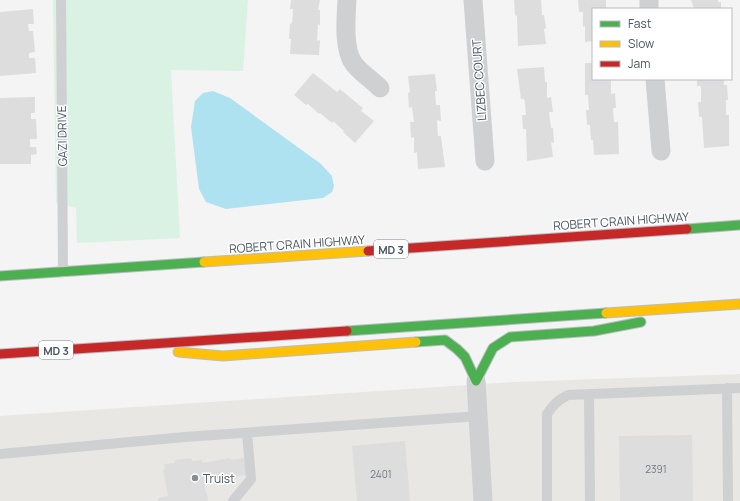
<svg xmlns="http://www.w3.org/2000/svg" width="740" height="501" viewBox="0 0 740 501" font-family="Manrope,sans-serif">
<rect width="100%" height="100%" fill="#f4f4f4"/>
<path fill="#e8e7e3" d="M740,374v127h-740v-85l513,-34z"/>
<path fill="#d9f2e3" d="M53,0h195l-5,71 -72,-1 9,168 -103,5 -1,-35 -20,-5z"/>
<path fill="#aee2f0" d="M213,91l17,7 91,66 11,12 2,10 -2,6 -9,6 -97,11 -20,-7 -7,-13 -8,-62 4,-26 8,-8z"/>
<path fill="#ddddde" d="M291,0h29l-2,10h2v15l-2,-1 -1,17 3,-1 -1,15 -29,-1 1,-15h-2l1,-15 2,-1 1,-14h-3z
M514,0h27l1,15h2l2,13 -2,1 2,15 -28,2 -1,-30 -2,-1z
M578,0h28v9h-13v32l-8,1v-16l-2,1v-15h-4z
M691,0h27v2h3v7h-27z
M33,9l1,15h-6l1,7h4l2,21 -6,1v5h6l1,15 -36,3v-64z
M585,63h8v16h18v15l4,-1 1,15h-3l1,14h4l1,32 -25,1 -1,-15h-2l-1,-15h-3l-1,-15h3l-1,-15h-3z
M544,67l1,15h2v16l4,-1 2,15h-4l2,16h2l1,15 -3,-1 2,15 -26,4 -1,-32h-3l-1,-14h4l-1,-12 -1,-4h-3l-4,-30z
M313,73l24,19 3,-3 1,1 22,18 -2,3 13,10 -19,22 -12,-11 1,-1 -11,-10 -1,2 -12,-10 -1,1 -11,-10 -2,1 -12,-10z
M435,74l2,17h-2l1,14h4v1l1,15 -4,-1 1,16h3v1l4,30 -27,2 -1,-17 -3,1v-16l-3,1v-2l-1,-14h4l-2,-15 -3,1 -1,-15 2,-1 -2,-16z
M697,79h27v6h3l1,15h-2v15h3v31l-25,2 -2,-31h-3l-1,-15h3v-16h-4z
M35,97v16h-4v6h5l1,20h-7v8h6l1,7 -6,1v9h-31v-66z
M692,435l1,66h-73l-1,-65z
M405,441l5,60h-53l-5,-55z
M191,458l1,3 10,-1v3l28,-5 1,2 14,-2 2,17 -43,5 2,13h1l1,8h-50v-3l10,-2 -5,-27h2l-1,-5 11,-1v-3z"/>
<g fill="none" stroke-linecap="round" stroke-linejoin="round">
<defs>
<path id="fast" d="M687,229l53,-4
M0,276l204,-14
M347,331l259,-18
M416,342l29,-2 12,9 8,8 11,24
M476,381l17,-33 17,-11 84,-6 47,-9"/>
<path id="slow" d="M204,262l164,-11
M606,313l134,-9
M178,352l45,4 193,-14"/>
<path id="jam" d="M368,251l319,-22
M0,354l347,-23"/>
</defs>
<use href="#fast" stroke="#b9bec3" stroke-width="11"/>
<use href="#slow" stroke="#b9bec3" stroke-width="11"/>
<use href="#jam" stroke="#b9bec3" stroke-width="11"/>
<path stroke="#ced0d2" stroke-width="10" d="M61,0l2,272
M727,388l1,113
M589,394l1,107
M0,454l185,-17 294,-21
M233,501l18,-22 -4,-46
M547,501v-87c6,-9 11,-14 21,-19l172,-7"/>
<path stroke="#ced0d2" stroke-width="19" d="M347,0c-1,18 -4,50 7,64 7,9 18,16 26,24
M473,0l12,161
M649,0v9
M655,79l6,72
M476,381l7,120"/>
<use href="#fast" stroke="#4caf50" stroke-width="9"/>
<use href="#slow" stroke="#ffc107" stroke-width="9"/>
<use href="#jam" stroke="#c62828" stroke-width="9"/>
</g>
<circle fill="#868d94" stroke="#fff" stroke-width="1.5" cx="195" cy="478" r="4"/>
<g text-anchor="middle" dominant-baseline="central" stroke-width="3" stroke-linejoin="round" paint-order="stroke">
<g font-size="10" fill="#707881">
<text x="656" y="469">2391</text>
<text x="381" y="474">2401</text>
</g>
<g fill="#fff" stroke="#808990" stroke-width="1">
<rect x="374" y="240" width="34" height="18" rx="3"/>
<rect x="39" y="341" width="34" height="18" rx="3"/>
</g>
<g font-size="11" font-weight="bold" fill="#4a5661">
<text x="391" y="249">MD 3</text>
<text x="56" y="350">MD 3</text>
</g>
<g font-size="12" fill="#4a5661" stroke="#fff">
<text transform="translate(479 80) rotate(-94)">LIZBEC COURT</text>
<text transform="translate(62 136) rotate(-91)">GAZI DRIVE</text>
<text transform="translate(621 221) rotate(-4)">ROBERT CRAIN HIGHWAY</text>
<text transform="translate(297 244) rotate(-4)">ROBERT CRAIN HIGHWAY</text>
</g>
<g font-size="12" fill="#4a5661" stroke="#fff" text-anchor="start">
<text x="203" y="478">Truist</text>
</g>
</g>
<rect x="592" y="8" width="140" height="72" fill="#ffffff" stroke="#b7bbc0"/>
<rect x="600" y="21" width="20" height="6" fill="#4caf50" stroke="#b7bbc0"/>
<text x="628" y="28" font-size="12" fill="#4a5661">Fast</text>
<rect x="600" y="41" width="20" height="6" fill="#ffc107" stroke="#b7bbc0"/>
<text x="628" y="48" font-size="12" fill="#4a5661">Slow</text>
<rect x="600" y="61" width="20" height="6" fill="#c62828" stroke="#b7bbc0"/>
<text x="628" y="68" font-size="12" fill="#4a5661">Jam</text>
</svg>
